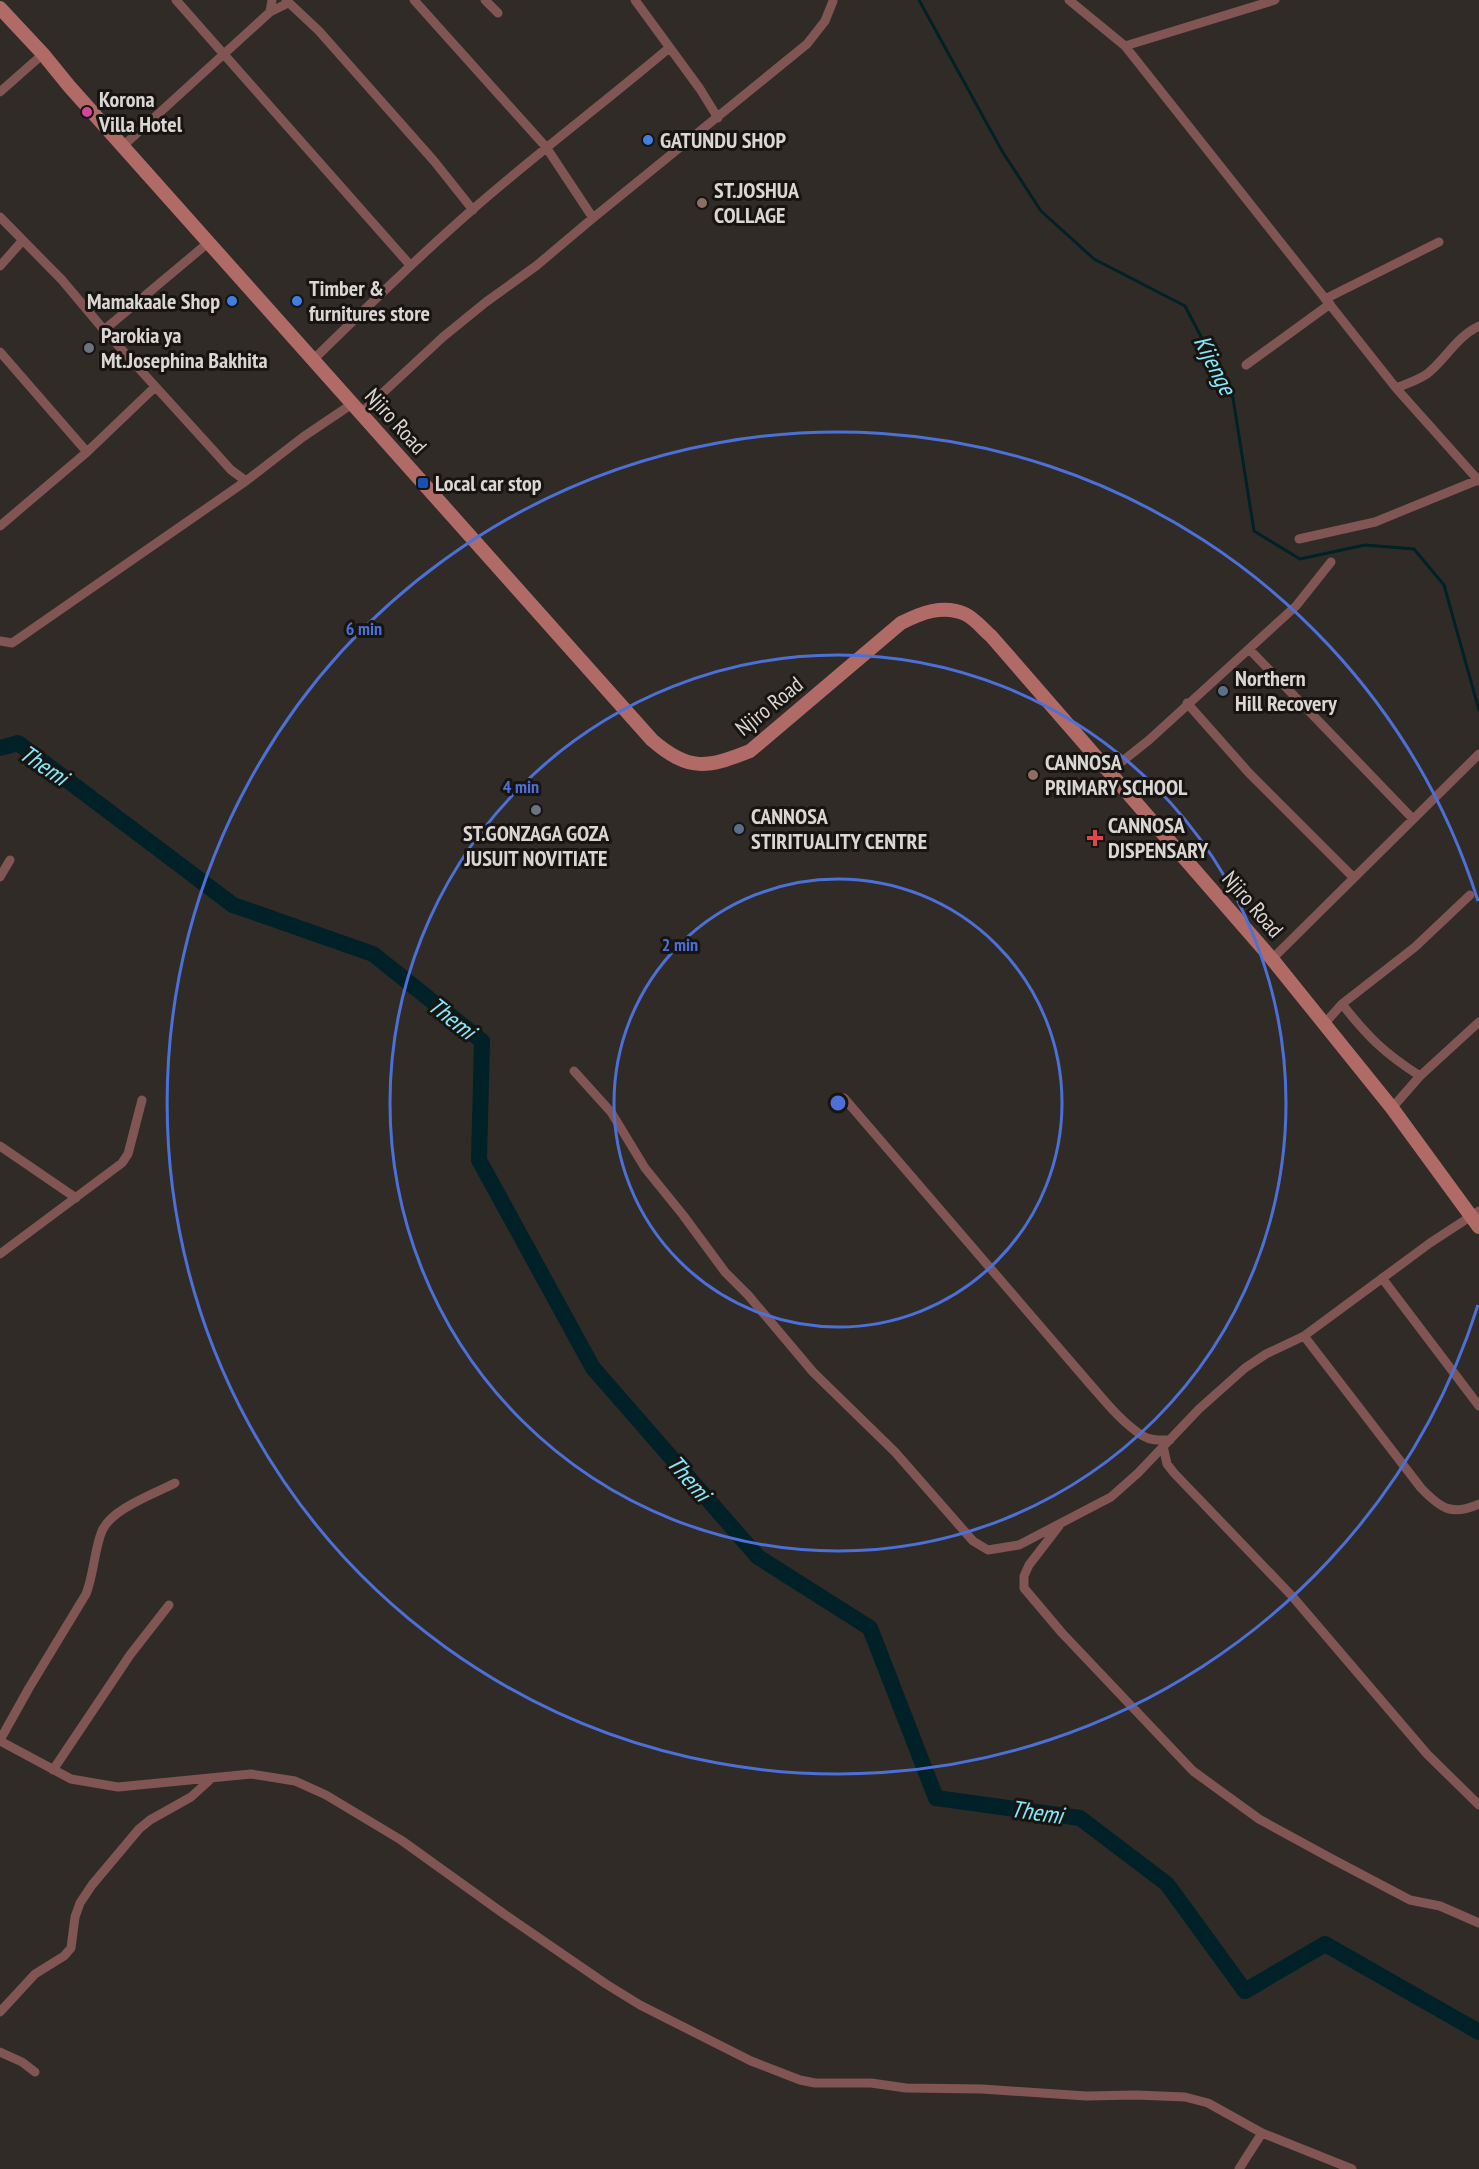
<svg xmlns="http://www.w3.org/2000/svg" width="1479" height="2169" viewBox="0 0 1479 2169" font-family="'PT Sans Narrow',sans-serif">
<rect width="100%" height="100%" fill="#312b27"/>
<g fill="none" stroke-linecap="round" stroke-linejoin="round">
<path stroke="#002127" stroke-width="3" d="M919,0l83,151 39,60 53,48 91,47 48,92 21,133 46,28 65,-14 49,4 30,36 35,125"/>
<path stroke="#002127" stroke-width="16" d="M0,748l18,-5 215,162 140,49 109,87 -3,119 114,208 165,189 112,71 66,170 144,20 87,66 78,107 80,-47 154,88"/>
<path stroke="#815553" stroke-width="9" d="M176,0l234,265
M286,0l33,31 115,130 39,49
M414,0l132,147 47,71
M485,0l13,13
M635,0l65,89 18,29
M1069,0l56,46 150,-46
M270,12l2,-12
M1125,46l271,342 83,93
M0,92l43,-38
M123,146l147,-134 18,-9
M0,217l62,63 42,50 109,120 18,20 15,11
M0,266l23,-26
M1325,299l114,-57
M104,330l105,-88
M0,352l87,100
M313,360c52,-51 104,-102 159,-150 64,-56 132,-107 197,-162
M1246,365l84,-61
M1396,388c11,-4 22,-8 31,-14 19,-15 29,-37 52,-48
M361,413l82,-76 43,-35 50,-36 57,-48 214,-174 18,-23 8,-20
M0,526l87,-74 68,-65
M1299,539l76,-17 103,-42
M0,641l12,2 6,-4 228,-158 57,-44 49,-33
M1249,649l164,170
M1187,703l62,70 105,105
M1110,771l39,-31 147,-134 35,-44
M0,877l10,-17
M1272,959l207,-205
M1342,1004c26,33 42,49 78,72
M1325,1023l17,-19 73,-57 55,-52
M574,1071l37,41 34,56 38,47 42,57 23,23 65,77 82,80 78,89 15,9 31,-5 92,-48 27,-24 61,-64 46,-41 21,-14 38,-18 126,-93 49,-32
M844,1098l245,285c16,18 33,40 54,53 8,5 18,4 27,4
M1392,1108l28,-32 59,-54
M0,1146l76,52
M0,1254l122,-91 6,-9 14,-54
M1382,1278l97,128
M1304,1336l117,152c20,21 31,28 58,16
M1163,1446l4,18 7,9 118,123 135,158 52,51
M1059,1526l-30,39 -5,11v12l38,45 131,138 66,48 75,41 76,40 30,6 39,17
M0,1740l29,-52 57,-94c8,-20 8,-44 16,-63 9,-22 52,-37 73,-48
M0,1741l71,38 47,8 133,-13 44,7 31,14 75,45 103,74 102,70 34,21 111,56 49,19 15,3h56l35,5 76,1 104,7 50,-1 49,2 23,6 54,30 90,36
M53,1770l77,-115 39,-50
M0,2012l35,-38 29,-18 7,-8 4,-31 5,-14 12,-18 47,-56 11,-9 41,-23 21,-19
M0,2052l22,10 13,10
M1239,2169l23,-36"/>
<path stroke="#b06b67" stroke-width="14" d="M0,8l43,46 26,32 583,654c37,32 55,28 98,11l151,-128c20,-10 42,-19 64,-9 9,4 18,15 26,22l281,323 120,149 87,119"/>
</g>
<g fill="none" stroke="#4c70d7" stroke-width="3">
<circle cx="838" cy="1103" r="224"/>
<circle cx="838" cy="1103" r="448"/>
<path d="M1478 1305A671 671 0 1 1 1478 901"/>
</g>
<circle fill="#d1479c" stroke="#171412" stroke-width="2" cx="87" cy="112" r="6"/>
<g fill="#3f7fe0" stroke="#171412" stroke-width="2">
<circle cx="648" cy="140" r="6"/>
<circle cx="232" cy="301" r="6"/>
<circle cx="297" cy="301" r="6"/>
</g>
<g fill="#8d6e63" stroke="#171412" stroke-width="2">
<circle cx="702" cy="203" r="6"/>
<circle cx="1033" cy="775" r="6"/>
</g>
<g fill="#6b7280" stroke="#171412" stroke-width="2">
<circle cx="89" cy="348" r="6"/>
<circle cx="536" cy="810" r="6"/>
</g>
<rect fill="#1a4fb4" stroke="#171412" stroke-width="2" x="417" y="477" width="12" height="12" rx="3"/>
<g fill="#5c6f8a" stroke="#171412" stroke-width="2">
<circle cx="1223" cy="691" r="6"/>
<circle cx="739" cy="829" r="6"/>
</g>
<path fill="#e0444e" stroke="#171412" stroke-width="2" d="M1092 829h6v6h6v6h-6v6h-6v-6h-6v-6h6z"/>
<g text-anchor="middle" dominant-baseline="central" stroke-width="6" stroke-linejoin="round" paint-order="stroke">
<g font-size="22" font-weight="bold" fill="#dad6d3" stroke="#171412" text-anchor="start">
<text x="99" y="99">Korona<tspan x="99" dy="25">Villa Hotel</tspan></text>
<text x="660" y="140">GATUNDU SHOP</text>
<text x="714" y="190">ST.JOSHUA<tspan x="714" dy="25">COLLAGE</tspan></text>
<text x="309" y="288">Timber &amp;<tspan x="309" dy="25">furnitures store</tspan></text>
<text x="220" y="301" text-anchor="end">Mamakaale Shop</text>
<text x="101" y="335">Parokia ya<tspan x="101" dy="25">Mt.Josephina Bakhita</tspan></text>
<text x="435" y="483">Local car stop</text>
<text x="1235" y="678">Northern<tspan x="1235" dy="25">Hill Recovery</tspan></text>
<text x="1045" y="762">CANNOSA<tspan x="1045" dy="25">PRIMARY SCHOOL</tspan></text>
<text x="751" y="816">CANNOSA<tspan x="751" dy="25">STIRITUALITY CENTRE</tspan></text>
<text x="1108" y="825">CANNOSA<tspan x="1108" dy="25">DISPENSARY</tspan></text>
<text x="536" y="833" text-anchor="middle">ST.GONZAGA GOZA<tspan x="536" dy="25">JUSUIT NOVITIATE</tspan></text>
</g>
<g font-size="22" fill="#dad6d3" stroke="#171412">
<text transform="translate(396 421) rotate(48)">Njiro Road</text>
<text transform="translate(769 706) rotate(-39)">Njiro Road</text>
<text transform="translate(1253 904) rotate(49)">Njiro Road</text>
</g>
<g font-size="24" font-style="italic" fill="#81ebfd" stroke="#171412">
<text transform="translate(1215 365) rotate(63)">Kijenge</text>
<text transform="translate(44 765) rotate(34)">Themi</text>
<text transform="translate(452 1018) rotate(38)">Themi</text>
<text transform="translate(689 1478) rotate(49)">Themi</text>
<text transform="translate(1037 1812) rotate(8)">Themi</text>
</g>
</g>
<circle cx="838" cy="1103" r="9" fill="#4c70d7" stroke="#171412" stroke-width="3"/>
<g font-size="18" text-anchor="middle" font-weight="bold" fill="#4c70d7" stroke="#171412" stroke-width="6" stroke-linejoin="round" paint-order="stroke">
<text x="364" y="635">6 min</text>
<text x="521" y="793">4 min</text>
<text x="680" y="951">2 min</text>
</g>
</svg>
